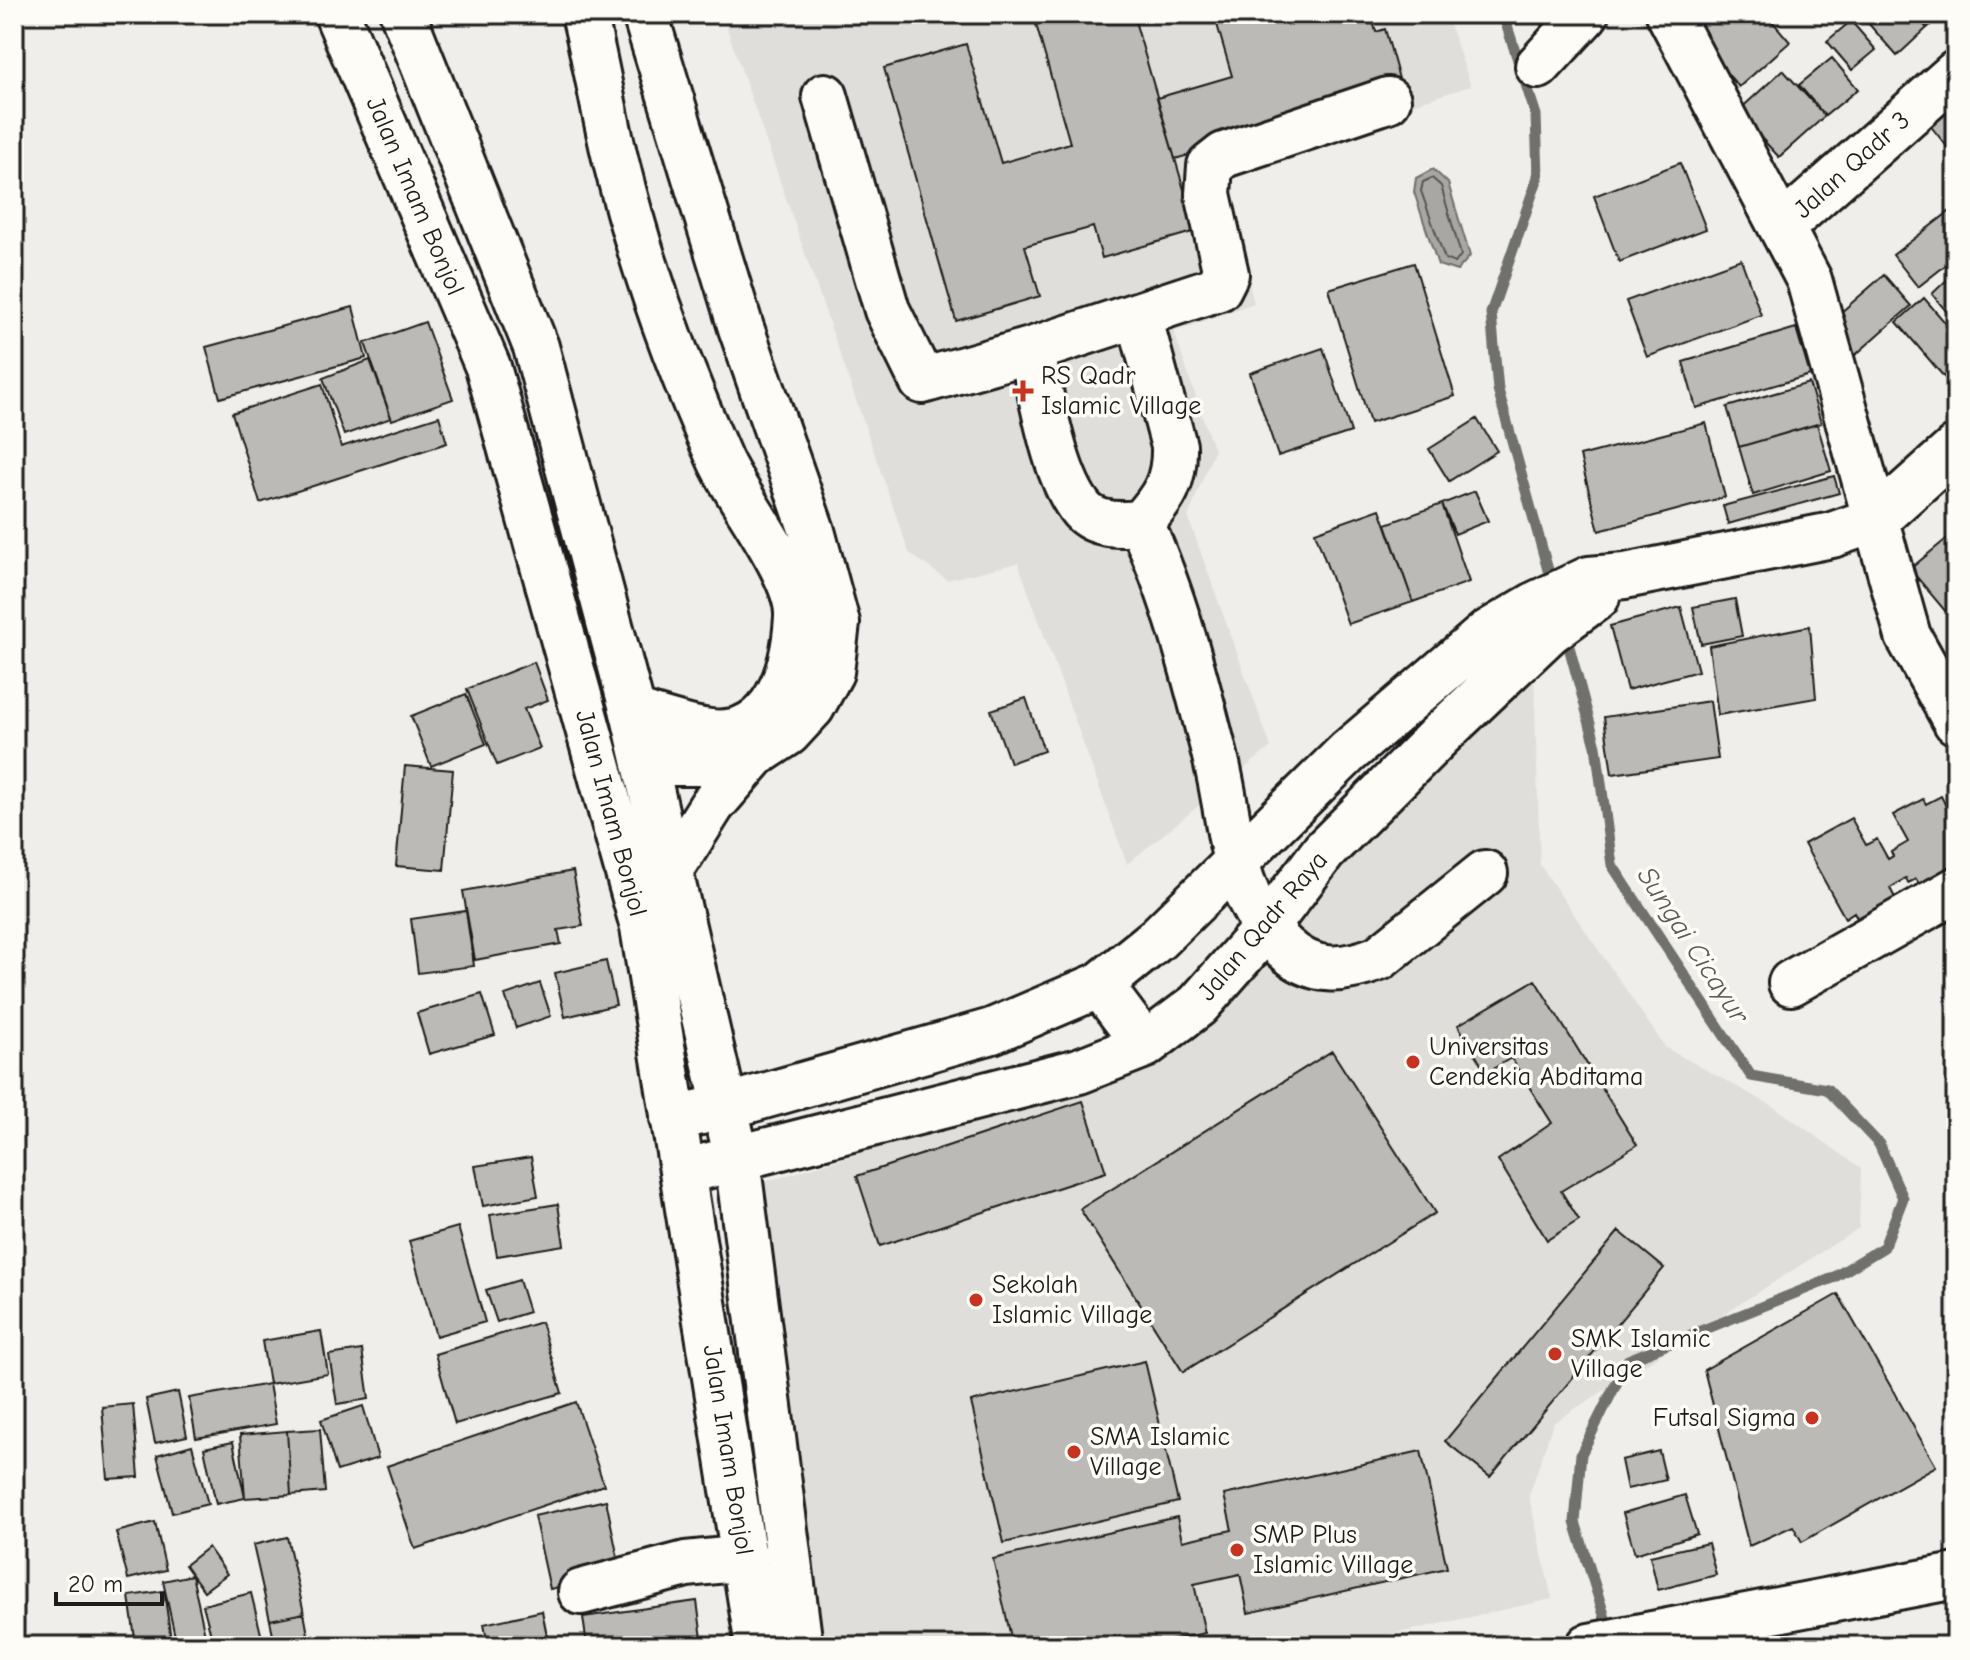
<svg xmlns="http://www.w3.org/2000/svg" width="1970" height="1660" viewBox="0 0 1970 1660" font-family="'Comic Neue',sans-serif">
<rect width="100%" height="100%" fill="#f0eeea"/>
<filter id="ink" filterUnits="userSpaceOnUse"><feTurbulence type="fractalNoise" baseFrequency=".0125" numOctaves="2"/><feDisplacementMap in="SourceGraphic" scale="16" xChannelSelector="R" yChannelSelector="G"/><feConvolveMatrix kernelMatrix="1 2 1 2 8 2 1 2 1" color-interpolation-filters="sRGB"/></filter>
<g filter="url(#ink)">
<path fill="#e0deda" d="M722,14h724l25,72 -231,71 -16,29 30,117 -80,29 40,119 -26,66 83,230 -144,117 -109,-301 -71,17 -38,-27z
M1533,638l7,227 126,183 110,60 85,60 -2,60 -306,195 -24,73 23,103 -213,47h-526l-55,-462 356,-108 139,-99 127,-174z"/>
<path fill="#a8a7a3" stroke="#706f6d" stroke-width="2" d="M1433,169l15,14 22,73 -13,15 -19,-6 -24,-73 2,-14z"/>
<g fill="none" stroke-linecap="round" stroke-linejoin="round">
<path stroke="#545452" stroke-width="2" d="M1432,178l9,8 20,69 -6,8 -10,-4 -24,-68 2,-9z"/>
<path stroke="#706f6d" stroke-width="11" d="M1503,14l33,101 2,62 -47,136 7,77 55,198
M1565,632l31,114 16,119 139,211 76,13 52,55 24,54 -19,49 -51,31 -205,82 -47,94 -6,68 35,112"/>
</g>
<path fill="#bbbab6" stroke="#1c1c1c" stroke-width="2" d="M1033,14h100l63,217 -94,27 -9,-31 -68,19 15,50 -84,25 -72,-253 82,-24 35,119 69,-20z
M1214,14h157l5,18 9,-3 18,64 -228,66 -18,-61 75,-22z
M1705,14h61l24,28 -51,45 -51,-58z
M1860,14h54l13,14 -30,28z
M1914,14h29l-16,14z
M1851,21l25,29 -24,20 -25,-29z
M1832,58l26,31 -33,27 -26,-31z
M1783,70l42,46 -46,41 -42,-45z
M1956,94v64l-31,-39z
M1680,163l26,66 -87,33 -25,-66z
M1954,208l2,49 -38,30 -25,-32z
M1741,259l20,56 -114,42 -21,-56z
M1414,263l41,133 -85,27 -41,-134z
M1956,271v52l-24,-29z
M1884,275l27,31 -58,51 -28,-31z
M1924,298l32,37v34l-11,9 -48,-56z
M353,307l13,51 -146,40 -14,-51z
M425,322l28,77 -61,21 -27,-77z
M1796,328l14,47 -114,33 -13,-46z
M1323,348l28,84 -73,24 -28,-83z
M370,360l21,58 -47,17 -21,-57z
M1809,383l12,40 -82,24 -12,-40z
M322,384l19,63 98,-31 8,27 -187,60 -28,-90z
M1477,419l20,32 -48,30 -20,-32z
M1706,423l19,74 -126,34 -19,-75z
M1817,424l14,47 -78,24 -14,-48z
M1834,476l5,17 -111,31 -5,-18z
M1475,491l13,30 -33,13 -13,-30z
M1442,504l27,78 -56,20 -27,-78z
M1380,509l33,93 -65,22 -33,-92z
M1956,531v93l-46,-55z
M1735,599l7,37 -41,8 -8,-37z
M1681,607l17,64 -71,19 -17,-64z
M1810,626l6,72 -98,17 -9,-69z
M534,662l14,38 -24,9 16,39 -43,17 -30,-76z
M466,694l20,50 -55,22 -20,-50z
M1026,698l18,53 -34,12 -19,-53z
M1710,701l8,58 -106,15 -8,-57z
M405,766l48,4 -9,100 -48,-4z
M1941,796l15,30v37l-10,5 5,8 -27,15 -8,-12 -8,4 -2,-5 -16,10 6,12 -35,24 -7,-12 -9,6 -41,-74 47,-26 15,27 11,-6 11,20 5,-3 -2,-4 17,-10 -15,-27 30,-16 3,5z
M573,871l10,55 -25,4 3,14 -86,16 -12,-69z
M466,911l8,55 -56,7 -7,-54z
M606,961l10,44 -51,12 -10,-44z
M1535,980l102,165 -76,46 18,29 -32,20 -49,-80 54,-37 -41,-65 -25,15 -28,-48z
M540,983l11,33 -35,12 -11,-33z
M482,994l13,41 -66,19 -12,-41z
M1332,1051l103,162 -252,159 -103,-163z
M1083,1101l23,71 -226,74 -23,-70z
M531,1157l7,39 -55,10 -8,-40z
M558,1204l6,41 -67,11 -7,-41z
M458,1227l27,95 -49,14 -27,-95z
M1619,1231l45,37 -174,209 -45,-36z
M519,1280l10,32 -32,10 -11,-32z
M1838,1294l98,172 -134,76 -9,-16 -44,20 -45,-176z
M541,1322l21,71 -107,31 -20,-70z
M321,1331l7,43 -59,10 -7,-43z
M362,1350l7,49 -32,5 -8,-49z
M1145,1361l33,141 -174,41 -33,-141z
M269,1384l7,40 -80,14 -7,-40z
M178,1392l9,44 -32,7 -9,-44z
M576,1402l28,83 -189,64 -28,-83z
M133,1404l6,73 -31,2 -6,-72z
M363,1406l15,52 -41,13 -16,-51z
M320,1429l5,63 -34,3 -4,-64z
M287,1431l4,64 -46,3 -5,-63z
M233,1442l12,56 -29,6 -12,-56z
M192,1445l16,59 -36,9 -15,-58z
M1421,1451l26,117 -199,45 -8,-39 -46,10 11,49 -59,13h-133l-20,-87 184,-42 5,24 50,-11 -8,-35z
M1659,1451l7,29 -39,9 -6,-29z
M1685,1495l12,39 -62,20 -12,-41z
M606,1500l15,73 -71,16 -16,-73z
M155,1522l11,48 -38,9 -12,-47z
M287,1537l17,76 -34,7 -17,-75z
M1708,1543l8,32 -58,15 -8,-34z
M208,1547l19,27 -23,17 -19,-26z
M192,1575l15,69 -30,2 -14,-65z
M164,1591l8,55h-36l-7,-50z
M251,1593l13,53h-50l-11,-41z
M697,1601l6,45h-116l-4,-29z
M542,1611l7,35h-61l-4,-22z
M304,1613l5,27 -34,6 -5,-26z"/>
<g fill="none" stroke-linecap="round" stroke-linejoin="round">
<defs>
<path id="minor" d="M1669,14l140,266 99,356 48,86
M1538,66l48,-52
M825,96l62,214 35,71 109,-31c11,45 22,125 51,160 14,16 40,15 59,13 34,74 54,154 74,233 18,69 13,138 69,191 29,28 59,25 95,11l106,-85
M1783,226l173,-153
M1139,316l35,130c1,35 -10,52 -33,77
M1031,350l188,-62 7,-14 -18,-80 2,-28 14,-11 164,-55
M1791,983l165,-93
M1100,985l45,60
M673,1118l52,-11 267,-76 108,-46 57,-46 191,-187 139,-119 51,-30 51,-24 36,-3 207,-41 45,-16 79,-71
M683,1172l396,-101 66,-26 53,-40 67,-76 59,-78 116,-116 109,-103 48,-35
M581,1592l105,-28 60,-6
M1589,1646l367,-70"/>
<path id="major" d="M337,14l151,353 155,560 115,719
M403,14l133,333 97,365 104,447 63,487"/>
<path id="highway" d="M584,14c12,49 20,99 32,148 25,102 61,203 104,298 18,40 79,115 77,157 -3,51 -21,122 -87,115 -25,-3 -52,-13 -77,-20
M645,14l96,314 71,203 25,92 -6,49 -19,35 -24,26 -32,21 -44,51 -41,65
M645,763h52l59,-9"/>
</defs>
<use href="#minor" stroke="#1c1c1c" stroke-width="50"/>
<use href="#major" stroke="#1c1c1c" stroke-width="50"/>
<use href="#highway" stroke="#1c1c1c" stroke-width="50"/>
<use href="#minor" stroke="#fdfcf7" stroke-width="44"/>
<use href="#major" stroke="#fdfcf7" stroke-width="44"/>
<use href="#highway" stroke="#fdfcf7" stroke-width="44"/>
</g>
</g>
<g fill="#c8321e" stroke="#fdfcf7" stroke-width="3">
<path d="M1019 379h8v8h8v8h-8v8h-8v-8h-8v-8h8z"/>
<circle cx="1413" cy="1062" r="8"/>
<circle cx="976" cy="1300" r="8"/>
<circle cx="1555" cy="1354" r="8"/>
<circle cx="1812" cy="1418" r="8"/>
<circle cx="1074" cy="1452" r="8"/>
<circle cx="1237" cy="1550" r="8"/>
</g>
<g text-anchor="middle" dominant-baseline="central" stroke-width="7" stroke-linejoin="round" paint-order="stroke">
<g font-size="26" fill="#1c1c1c" stroke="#fdfcf7">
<text transform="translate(1852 165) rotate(-42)">Jalan Qadr 3</text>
<text transform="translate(415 196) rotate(67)">Jalan Imam Bonjol</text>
<text transform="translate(611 813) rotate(75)">Jalan Imam Bonjol</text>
<text transform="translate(1263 926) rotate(-50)">Jalan Qadr Raya</text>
<text transform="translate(728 1450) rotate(81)">Jalan Imam Bonjol</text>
</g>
<g font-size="26" fill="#1c1c1c" stroke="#fdfcf7" text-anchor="start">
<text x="1041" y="376">RS Qadr<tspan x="1041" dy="30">Islamic Village</tspan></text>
<text x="1429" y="1047">Universitas<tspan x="1429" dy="30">Cendekia Abditama</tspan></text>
<text x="992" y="1285">Sekolah<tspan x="992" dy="30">Islamic Village</tspan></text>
<text x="1571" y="1339">SMK Islamic<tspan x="1571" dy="30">Village</tspan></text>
<text x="1796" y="1418" text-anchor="end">Futsal Sigma</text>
<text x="1090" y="1437">SMA Islamic<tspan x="1090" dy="30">Village</tspan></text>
<text x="1253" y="1535">SMP Plus<tspan x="1253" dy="30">Islamic Village</tspan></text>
</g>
<g font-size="28" font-style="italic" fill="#5b5b59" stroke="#fdfcf7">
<text transform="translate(1693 945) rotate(57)">Sungai Cicayur</text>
</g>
</g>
<rect width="1970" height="1660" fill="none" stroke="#fdfcf7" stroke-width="48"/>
<rect x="24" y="24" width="1922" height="1612" fill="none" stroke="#1c1c1c" stroke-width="3" filter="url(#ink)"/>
<path d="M56 1592v12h106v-12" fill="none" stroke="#1c1c1c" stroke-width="4"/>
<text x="68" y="1592" font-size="24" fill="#1c1c1c" stroke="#fdfcf7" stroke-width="6" paint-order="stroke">20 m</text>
</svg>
